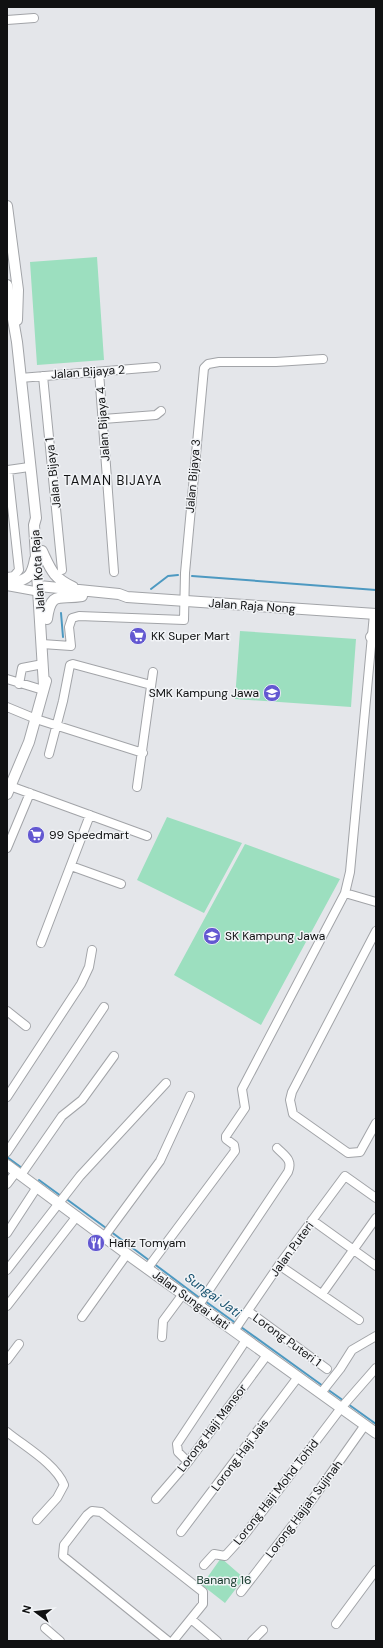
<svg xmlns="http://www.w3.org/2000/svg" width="383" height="1648" viewBox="0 0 383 1648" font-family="'DM Sans',sans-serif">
<rect width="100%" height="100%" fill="#e4e6ea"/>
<path fill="#9cdfbf" d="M97,257l7,103 -67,5 -7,-103z
M240,631l116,8 -5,68 -116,-8z
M167,817l75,26 -38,70 -67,-33z
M245,844l95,35 -79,146 -87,-50z
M221,1558l23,20 -19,25 -23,-18z"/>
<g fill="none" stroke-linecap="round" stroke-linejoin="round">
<path stroke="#4d99c1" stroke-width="2" d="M192,576l184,14
M151,589l17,-13 10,-1
M61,613l2,24
M7,1157l15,11
M39,1180l22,16
M65,1198l41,30
M110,1231l40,30
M153,1263l48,36
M205,1301l32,23
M241,1327l82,59
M327,1389l17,12
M348,1404l28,20"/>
<defs>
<path id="minor" d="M7,20l27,-2
M99,372l15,200
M43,376l19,194
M20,378l136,-11
M103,419l53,-4 5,-4
M7,577l7,-1 5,-6 -11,-100 21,-3
M7,586l33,6
M42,644l29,2 -2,-19 3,-9 7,-2 105,4 1,-47 19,-205 4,-4 11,-2h57l47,-3
M7,679l36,11
M19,684l3,-16 21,-4
M7,707l29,12 107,34
M49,754l14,-53 7,-36 3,-1 78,21
M10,786l137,50
M137,787l16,-115
M7,848l23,-55
M71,866l50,18
M345,893l31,9
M376,931l-84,161 -2,8 3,14 55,39 12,-1 16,-29
M41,943l49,-128
M7,1011l19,15
M7,1097l74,-113 8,-17 3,-17
M7,1152l97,-145
M21,1175l41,-59 20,-16 32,-44
M7,1184l9,-12
M312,1220l64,46
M7,1233l30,-46
M104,1237l56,-76 30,-65
M279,1265l80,55
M147,1269l88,-118 -1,-6 -8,-6v-3l19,-28 -3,-19 103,-196 5,-21 24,-258
M7,1270l73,-94 86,-93
M322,1294l54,-76
M199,1305l89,-133c5,-12 -3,-16 -11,-24
M7,1306l70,-90
M248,1311l79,58
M82,1317l45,-63
M234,1331l45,-66 66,-89 31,22
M162,1337l1,-16 20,-27
M7,1360l12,-16
M321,1393l19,-24 12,-19 24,-14
M7,1432c17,14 49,32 57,53l-7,13 -20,22
M188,1462l-10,-10 -1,-8 69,-104
M156,1499l32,-37 79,-107
M181,1532l117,-155
M204,1565l10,-11 11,2 21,-23 95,-125 35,-40
M241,1592l71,-92 53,-75
M191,1619l26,22
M336,1624l40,-54
M45,1628l15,13
M168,1641l-105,-85 1,-11 23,-30 5,-4 9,1 102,80v12l-30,37
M252,1641l11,-11"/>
<path id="major" d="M7,206l11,84 -1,30
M7,285l10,57 19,176 -2,7 10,161
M42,551c9,19 11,27 31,36
M11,583c17,-3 21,-7 24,-24
M39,586l80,8 8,3 249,17
M47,619c4,-29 12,-19 35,-23
M371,637l5,-5
M7,794l22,-52 17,-61
M7,1165l120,89 249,179"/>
</defs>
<use href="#minor" stroke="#a2a4a8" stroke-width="10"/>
<use href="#major" stroke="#a2a4a8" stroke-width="12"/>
<use href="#minor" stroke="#fff" stroke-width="8"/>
<use href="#major" stroke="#fff" stroke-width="10"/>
</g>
<defs>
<symbol id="supermarket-disc" viewBox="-11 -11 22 22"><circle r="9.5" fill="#6358d1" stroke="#f2f4f7"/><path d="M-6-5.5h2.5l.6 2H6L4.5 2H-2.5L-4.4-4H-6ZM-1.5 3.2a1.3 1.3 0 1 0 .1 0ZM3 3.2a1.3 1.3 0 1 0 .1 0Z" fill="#fff"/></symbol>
<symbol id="school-disc" viewBox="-11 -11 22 22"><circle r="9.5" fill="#6358d1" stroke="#f2f4f7"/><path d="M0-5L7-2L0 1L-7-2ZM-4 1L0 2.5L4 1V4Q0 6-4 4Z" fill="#fff"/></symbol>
<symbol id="restaurant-disc" viewBox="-11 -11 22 22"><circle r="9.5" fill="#6358d1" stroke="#f2f4f7"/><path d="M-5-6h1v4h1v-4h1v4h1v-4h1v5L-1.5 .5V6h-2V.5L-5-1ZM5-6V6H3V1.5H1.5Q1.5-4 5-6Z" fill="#fff"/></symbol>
</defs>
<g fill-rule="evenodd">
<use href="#supermarket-disc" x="128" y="626" width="20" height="20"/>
<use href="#school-disc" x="262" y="683" width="20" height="20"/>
<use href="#supermarket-disc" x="26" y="825" width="20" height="20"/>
<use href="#school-disc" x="202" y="926" width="20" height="20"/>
<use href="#restaurant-disc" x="86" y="1233" width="20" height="20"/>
</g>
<g text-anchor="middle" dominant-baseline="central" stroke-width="3" stroke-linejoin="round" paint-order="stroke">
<g font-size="12" fill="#101112" stroke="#f2f4f7">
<text transform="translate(88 372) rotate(-4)">Jalan Bijaya 2</text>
<text transform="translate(103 424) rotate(-94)">Jalan Bijaya 4</text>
<text transform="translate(53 473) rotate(-96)">Jalan Bijaya 1</text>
<text transform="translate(193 476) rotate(-85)">Jalan Bijaya 3</text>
<text transform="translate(38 571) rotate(-94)">Jalan Kota Raja</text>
<text transform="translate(252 606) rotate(4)">Jalan Raja Nong</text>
<text transform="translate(292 1249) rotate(-54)">Jalan Puteri</text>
<text transform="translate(191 1300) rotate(36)">Jalan Sungai Jati</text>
<text transform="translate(287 1340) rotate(36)">Lorong Puteri 1</text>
<text transform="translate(212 1428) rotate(-53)">Lorong Haji Mansor</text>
<text transform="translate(240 1455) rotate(-53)">Lorong Haji Jais</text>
<text transform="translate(276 1492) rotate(-52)">Lorong Haji Mohd Tohid</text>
<text transform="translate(304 1509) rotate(-53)">Lorong Hajjah Sujinah</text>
</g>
<g font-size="12" fill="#101112" stroke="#f2f4f7" text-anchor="start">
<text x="151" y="636">KK Super Mart</text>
<text x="259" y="693" text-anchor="end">SMK Kampung Jawa</text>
<text x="49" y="835">99 Speedmart</text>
<text x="225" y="936">SK Kampung Jawa</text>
<text x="109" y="1243">Hafiz Tomyam</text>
</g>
<g font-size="12" fill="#113627" stroke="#f2f4f7">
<text x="224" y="1580">Banang 16</text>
</g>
<g font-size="13" letter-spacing="1" fill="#101112" stroke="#f2f4f7">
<text x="113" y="480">TAMAN BIJAYA</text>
</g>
<g font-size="13" font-style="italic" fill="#17526f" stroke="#f2f4f7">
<text transform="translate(213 1295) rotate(36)">Sungai Jati</text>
</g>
</g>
<rect width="383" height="1648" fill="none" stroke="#101112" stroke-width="16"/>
<g transform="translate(36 1612) rotate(285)" stroke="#f2f4f7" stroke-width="3" paint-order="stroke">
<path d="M0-3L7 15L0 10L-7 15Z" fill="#101112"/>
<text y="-6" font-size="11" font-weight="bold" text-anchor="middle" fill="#101112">N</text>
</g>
</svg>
